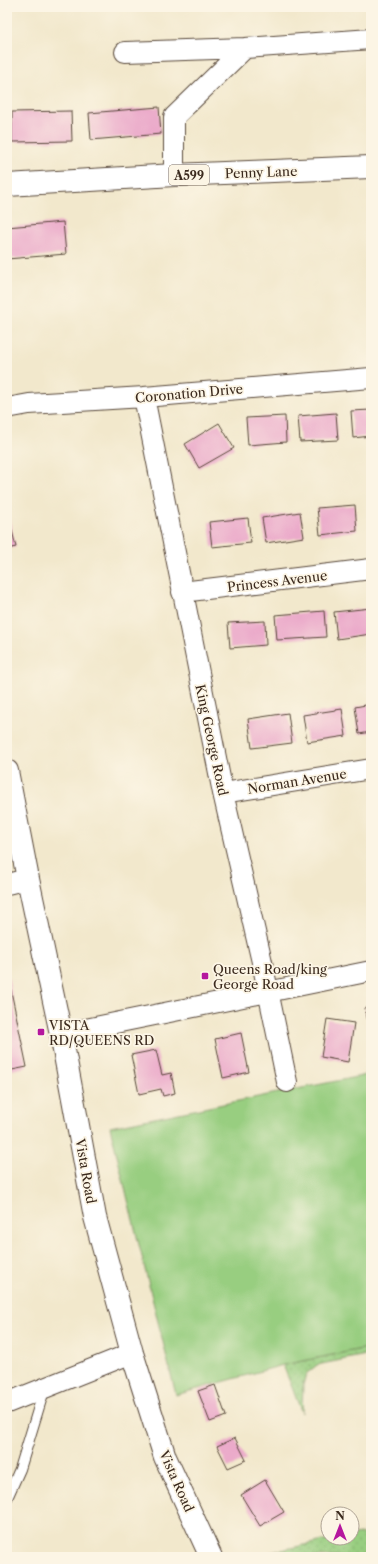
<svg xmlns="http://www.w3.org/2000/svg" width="378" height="1564" viewBox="0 0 378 1564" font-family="'Libre Caslon Text',serif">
<defs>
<pattern id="grass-dots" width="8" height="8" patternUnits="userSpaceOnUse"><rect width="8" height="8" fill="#98ce80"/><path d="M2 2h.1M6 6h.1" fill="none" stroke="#84b16e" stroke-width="1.8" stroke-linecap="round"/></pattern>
</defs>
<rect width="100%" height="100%" fill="#fcf5e5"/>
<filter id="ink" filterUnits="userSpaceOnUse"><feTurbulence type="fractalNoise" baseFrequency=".025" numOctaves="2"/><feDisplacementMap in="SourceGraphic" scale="8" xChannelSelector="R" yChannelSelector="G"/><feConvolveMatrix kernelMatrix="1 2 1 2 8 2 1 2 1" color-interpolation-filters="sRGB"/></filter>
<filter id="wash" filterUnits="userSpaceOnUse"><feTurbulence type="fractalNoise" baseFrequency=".012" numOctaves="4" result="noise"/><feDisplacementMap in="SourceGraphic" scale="16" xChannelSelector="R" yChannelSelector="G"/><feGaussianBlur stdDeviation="0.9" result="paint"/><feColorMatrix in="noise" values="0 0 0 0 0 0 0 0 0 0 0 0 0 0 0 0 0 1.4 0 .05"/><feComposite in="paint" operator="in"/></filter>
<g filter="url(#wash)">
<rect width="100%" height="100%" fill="#f2e8cc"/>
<path fill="url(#grass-dots)" stroke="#6a7c4f" d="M371,1347v7l-54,11 -11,9 -3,11 -1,28 -19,-48z
M371,1533v24h-123l90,-19h14v-3z"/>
<path fill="#98ce80" stroke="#6a7c4f" d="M371,1074v273l-88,18 -107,30 -66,-268z"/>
<g id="blocks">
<path fill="#ebaaca" d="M159,107l2,27 -70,6 -2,-27z
M71,111l1,30 -60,1v-30z
M63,222l3,32 -59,5v-32z
M371,410v26l-18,2 -2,-27z
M336,413l2,27 -38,2 -2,-26z
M285,416l1,26 -38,3 -2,-27z
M219,423l15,25 -35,20 -14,-24z
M355,505l2,26 -37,4 -3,-27z
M7,510l9,37 -9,2z
M300,512l4,25 -38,6 -4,-25z
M248,518l3,25 -39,4 -3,-25z
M371,608v26l-34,5 -3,-27z
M324,611l2,26 -49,3 -2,-25z
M265,621l1,24 -36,3 -2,-25z
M371,704v28l-12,2 -4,-27z
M342,709l4,27 -39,6 -4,-27z
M288,713l4,30 -40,5 -4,-29z
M7,972l20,95 -20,4z
M371,1007v25h-1l-5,-24z
M327,1019l27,4 -6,39 -27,-5z
M241,1033l8,39 -26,6 -8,-39z
M156,1050l6,25 9,-2 4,20 -12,3 -2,-7 -22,5 -8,-39z
M215,1385l11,31 -16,6 -12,-31z
M235,1438l11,22 -18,8 -11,-22z
M265,1480l19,32 -24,14 -19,-31z"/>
</g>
</g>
<g filter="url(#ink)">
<use href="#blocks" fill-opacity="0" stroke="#564638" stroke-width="1"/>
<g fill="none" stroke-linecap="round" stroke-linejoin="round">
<defs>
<path id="service" d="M7,1498l13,-29 25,-82"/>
<path id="minor" d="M245,48l126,-9
M125,52l120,-4 -71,69v58
M144,397l79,396 39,169 25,120
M7,408l22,-4 115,-7 227,-19
M182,592l189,-23
M223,793l148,-24
M7,884l21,-5
M61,1034l310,-63
M7,1403l125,-50"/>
<path id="secondary" d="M7,771l21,108 33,155 34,183 37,136 33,104 46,100"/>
<path id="primary" d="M7,185l167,-10 197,-8"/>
</defs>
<use href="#service" stroke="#564638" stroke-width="12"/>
<use href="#minor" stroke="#564638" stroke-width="22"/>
<use href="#secondary" stroke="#564638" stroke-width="24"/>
<use href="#primary" stroke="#564638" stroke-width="24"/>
<use href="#service" stroke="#fff" stroke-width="10"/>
<use href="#minor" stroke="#fff" stroke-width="20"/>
<use href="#secondary" stroke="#fff" stroke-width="22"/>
<use href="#primary" stroke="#fff" stroke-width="22"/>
</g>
</g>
<g fill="#b5179e" stroke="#fcf5e5" stroke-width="1.5">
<rect x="201" y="972" width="8" height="8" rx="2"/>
<rect x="37" y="1028" width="8" height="8" rx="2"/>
</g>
<g text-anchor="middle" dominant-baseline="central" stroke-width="3.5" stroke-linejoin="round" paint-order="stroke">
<rect fill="#fcf5e5" stroke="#75675a" stroke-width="1" x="169" y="165" width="40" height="20" rx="3"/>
<g font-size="12" font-weight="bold" fill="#3b2a1e">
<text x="189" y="175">A599</text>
</g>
<g font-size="13" fill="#3b2a1e" stroke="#fcf5e5">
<text transform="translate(261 172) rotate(-2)">Penny Lane</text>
<text transform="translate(189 393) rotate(-5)">Coronation Drive</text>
<text transform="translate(277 581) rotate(-7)">Princess Avenue</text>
<text transform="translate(212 740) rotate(78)">King George Road</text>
<text transform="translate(297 781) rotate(-9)">Norman Avenue</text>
<text transform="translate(86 1171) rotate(80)">Vista Road</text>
<text transform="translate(177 1481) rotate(66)">Vista Road</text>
</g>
<g font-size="13" fill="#3b2a1e" stroke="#fcf5e5" text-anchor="start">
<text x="213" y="969">Queens Road/king<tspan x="213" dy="15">George Road</tspan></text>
<text x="49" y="1025">VISTA<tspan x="49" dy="15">RD/QUEENS RD</tspan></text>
</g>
</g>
<rect width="378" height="1564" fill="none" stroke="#fcf5e5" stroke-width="24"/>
<g transform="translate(340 1526)"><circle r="19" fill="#fcf5e5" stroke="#afa495"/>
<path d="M0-3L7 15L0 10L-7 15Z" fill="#b5179e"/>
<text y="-6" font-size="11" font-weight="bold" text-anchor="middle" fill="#3b2a1e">N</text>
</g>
</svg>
